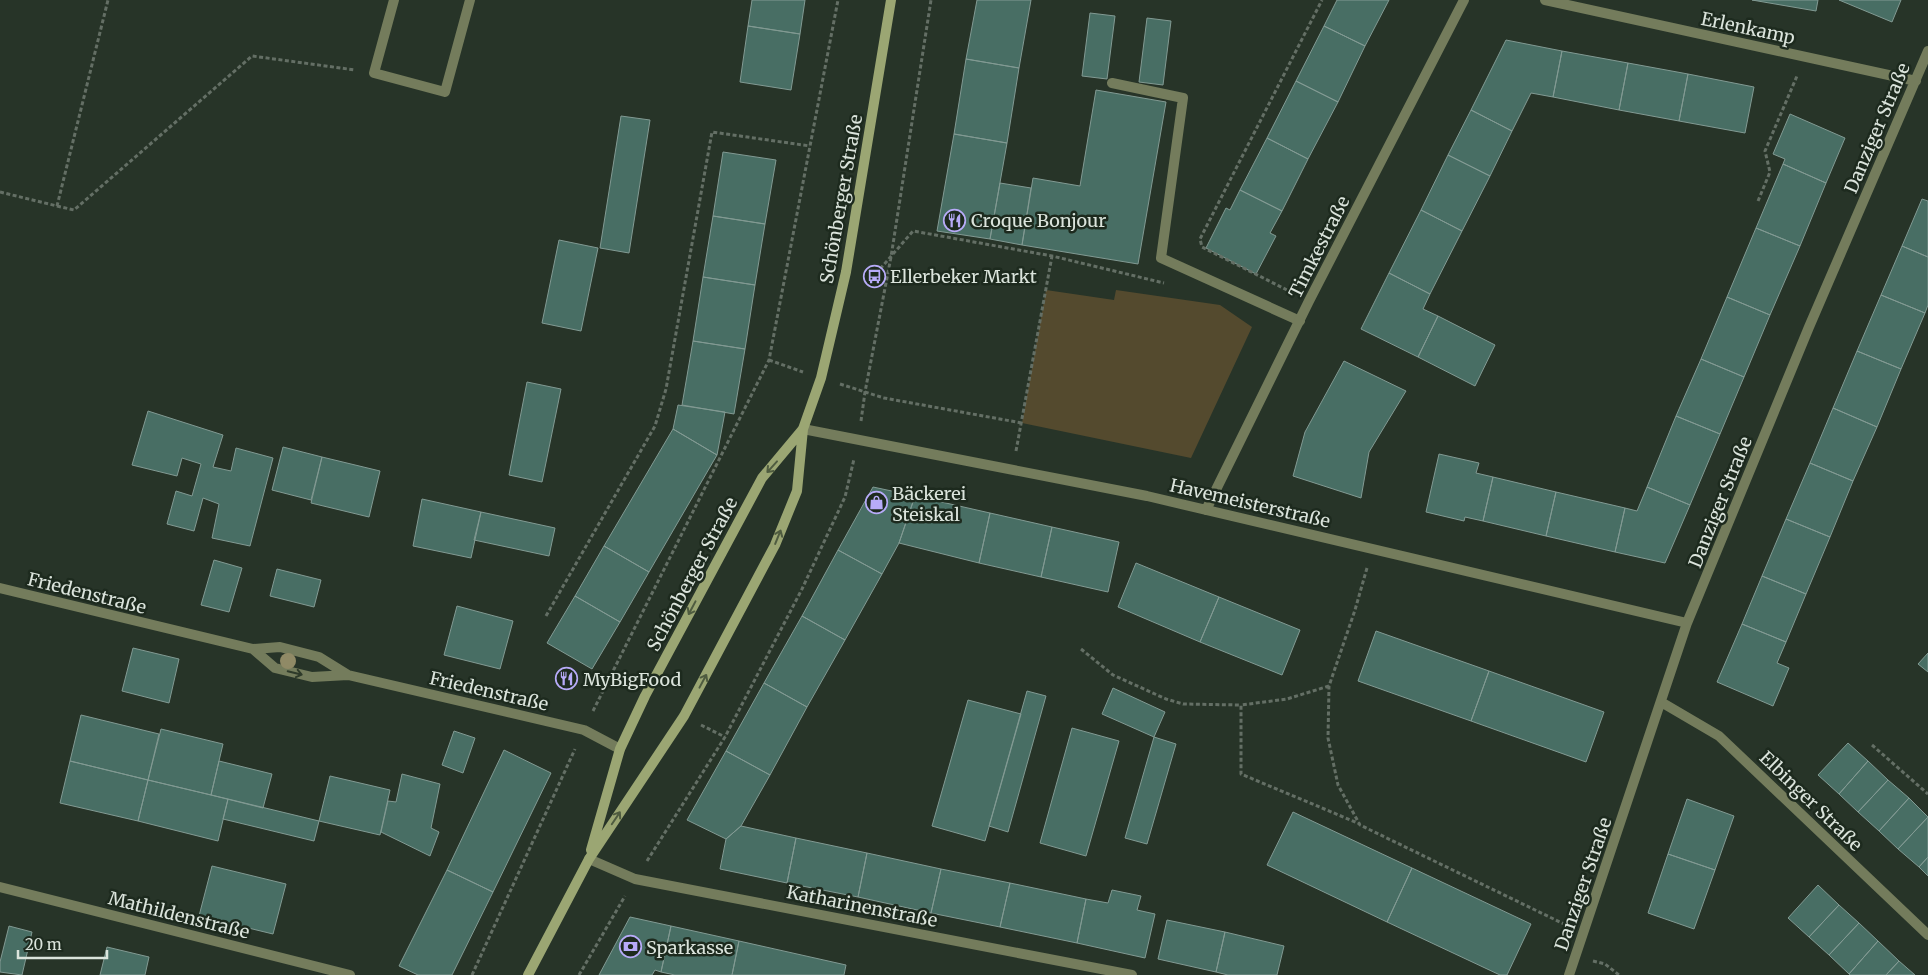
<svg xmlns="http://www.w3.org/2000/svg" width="1928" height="975" viewBox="0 0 1928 975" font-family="Merriweather,serif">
<rect width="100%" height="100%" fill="#273428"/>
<path fill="#544a2e" d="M1046,290l68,10 2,-10 104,15 32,22 -61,131 -169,-35z"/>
<path fill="#486e64" stroke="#829a93" d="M752,0h53l-5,34 -52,-8z
M977,0h54l-12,68 -53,-9z
M1337,0h52l-24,46 -41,-20z
M1752,0h66l-2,11z
M1839,0h62l-9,22z
M1090,13l25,3 -8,63 -25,-3z
M1147,18l24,3 -8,64 -24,-3z
M748,26l52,8 -9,56 -51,-8z
M1324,26l41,20 -27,56 -42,-21z
M1506,40l56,11 -9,46 -22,-4 -19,38 -41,-21z
M1562,51l66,12 -9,47 -66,-13z
M966,59l53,9 -12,75 -53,-9z
M1628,63l60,11 -9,47 -60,-11z
M1688,74l66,13 -9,46 -66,-12z
M1296,81l42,21 -30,57 -41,-21z
M1096,90l70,12 -28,162 -116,-19 11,-67 47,8z
M1471,110l41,21 -22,45 -42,-21z
M1790,114l55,24 -19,45 -43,-19 2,-5 -12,-5z
M621,116l29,4 -21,133 -29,-5z
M954,134l53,9 -17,96 -53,-8z
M1267,138l41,21 -26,52 -42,-21z
M723,152l53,8 -11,64 -52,-8z
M1448,155l42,21 -28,55 -41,-21z
M1783,164l43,19 -26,63 -44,-18z
M1000,183l31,5 -9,57 -32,-6z
M1240,190l42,21 -12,22 6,3 -20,38 -50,-26 20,-40 4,2z
M1922,199l6,2v56l-26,-11z
M1421,210l41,21 -32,63 -41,-21z
M713,216l52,8 -10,61 -52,-8z
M1756,228l44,18 -30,69 -43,-18z
M559,240l39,8 -17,83 -39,-8z
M1902,246l26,11v48l-3,8 -44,-18z
M1389,273l41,21 -7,15 15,7 -20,41 -57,-28z
M703,277l52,8 -10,64 -52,-8z
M1881,295l44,18 -24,56 -44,-18z
M1727,297l43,18 -26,62 -43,-18z
M1438,316l57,29 -20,41 -57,-29z
M693,341l52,8 -11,65 -52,-9z
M1857,351l44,18 -24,58 -44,-19z
M1701,359l43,18 -24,57 -44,-18z
M1344,361l62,30 -37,61 -8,46 -68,-22 12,-44z
M527,382l34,7 -19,93 -33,-7z
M678,405l47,7 -8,43 -44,-26z
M1833,408l44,19 -24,54 -43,-18z
M148,411l75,24 -10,32 18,4 5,-23 37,10 -23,88 -38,-8 7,-34 -16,-6 -9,33 -27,-7 9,-33 16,5 9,-32 -19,-6 -5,18 -45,-11z
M1676,416l44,18 -30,71 -43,-18z
M673,429l44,26 -68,117 -45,-26z
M283,447l39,10 -11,43 -39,-10z
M1439,454l40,9 -3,10 17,4 -10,44 -18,-4 -1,4 -38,-9z
M322,457l58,14 -11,46 -58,-14z
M1810,463l43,18 -23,56 -44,-18z
M1493,477l63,15 -10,44 -63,-15z
M873,487l42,9 -16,47 -17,31 -44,-24z
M1647,487l43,18 -25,58 -50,-11 10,-44 12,3z
M1556,492l69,16 -10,44 -69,-16z
M915,496l75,17 -11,50 -80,-20z
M422,499l59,13 -10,46 -58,-12z
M481,512l74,16 -6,28 -75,-16z
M990,513l62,14 -11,50 -62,-14z
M1786,519l44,18 -24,57 -44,-18z
M1052,527l67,15 -11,50 -67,-15z
M604,546l45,26 -29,50 -45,-26z
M838,550l44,24 -37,66 -43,-24z
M214,560l28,8 -13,44 -28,-7z
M1136,563l83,34 -19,45 -82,-35z
M277,569l44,11 -7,27 -44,-11z
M1762,576l44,18 -20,48 -44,-18z
M575,596l45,26 -28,47 -45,-26z
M1219,597l81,33 -18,45 -82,-33z
M457,606l56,15 -13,48 -56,-14z
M802,616l43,24 -38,67 -43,-24z
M1742,624l44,18 -9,21 12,5 -16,38 -56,-24z
M1376,631l113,40 -18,50 -113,-40z
M133,648l46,11 -10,44 -47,-12z
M1928,653v19l-10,-8z
M563,671l13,4 -4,14 -14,-4z
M1489,671l115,41 -18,50 -115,-41z
M764,683l43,24 -37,68 -44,-24z
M1113,688l52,24 -11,25 -52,-23z
M1027,691l19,5 -38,136 -19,-6z
M968,700l53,14 -36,127 -53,-15z
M81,715l78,19 -11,46 -78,-19z
M1072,728l47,13 -33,115 -46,-13z
M161,729l62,15 -12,51 -63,-15z
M454,731l21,7 -12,35 -21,-8z
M1154,737l22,7 -29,100 -22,-6z
M1848,743l20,18 -29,33 -21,-19z
M504,750l47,23 -58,119 -46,-22z
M726,751l44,24 -29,51 -15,13 -39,-19z
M70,761l78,19 -10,41 -78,-18z
M219,761l53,13 -9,34 -52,-13z
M1868,761l20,19 -30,32 -19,-18z
M402,774l38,10 -9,44 8,4 -9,24 -49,-24 7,-31 8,1z
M330,776l60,14 -10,45 -61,-14z
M148,780l80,19 -10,42 -80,-20z
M1888,780l21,18 -30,33 -21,-19z
M1909,798l19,19 -30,32 -19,-18z
M228,799l91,22 -5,20 -91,-22z
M1687,799l47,17 -19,54 -47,-16z
M1293,812l119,56 -25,54 -120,-57z
M1928,817v40l-9,10 -21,-18z
M741,826l55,12 -9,45 -67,-14 6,-30z
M796,838l71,15 -9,44 -71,-14z
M867,853l74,16 -10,44 -73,-16z
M1668,854l47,16 -21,59 -46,-16z
M1928,857v19l-9,-9z
M212,866l74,18 -13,50 -74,-18z
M1412,868l119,56 -24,51h-7l-113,-53z
M941,869l69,14 -10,44 -69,-14z
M447,870l46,22 -41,83h-34l-19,-9z
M1010,883l76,16 -9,44 -77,-16z
M1818,885l21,20 -30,32 -21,-19z
M1112,890l29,6 -4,14 18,4 -10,44 -68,-15 9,-44 22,4z
M1839,905l20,18 -30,32 -20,-18z
M630,917l41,9 -10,46 -6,-2 -3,5h-53z
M1167,920l58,12 -9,40 -58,-13z
M1859,923l19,18 -29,33 -20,-19z
M9,926l23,6 -10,43 -22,-3v-10z
M671,926l68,15 -7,34h-57l-14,-3z
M1225,932l59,14 -7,29h-49l-12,-3z
M739,941l107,24 -2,10h-112z
M1878,941l21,20 -13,14h-36l-1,-1z
M107,947l42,10 -4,18h-45z
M1899,961l16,14h-29z"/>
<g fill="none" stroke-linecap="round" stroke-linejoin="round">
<path stroke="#646f65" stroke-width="3" stroke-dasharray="4 2.5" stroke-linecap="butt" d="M0,192l57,14 51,-206
M1758,201l12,-29 -5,-21 32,-75
M57,206l17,4 178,-154 103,14
M864,275l10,1 39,-45 139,25 112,27
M1287,290l-85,-43 -2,-8 122,-239
M769,360l34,12
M840,384l44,14 138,25
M861,421l4,-29 26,-135 40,-257
M1016,451l36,-195
M1367,568l-12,42 -26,76 -1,52 10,47 22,40 204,99
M546,616l109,-190 11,-37 46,-257 98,14
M1081,649l32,26 53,24 17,5 58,1
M610,677l19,10
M1329,686l-42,13 -46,6v69l119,50
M593,711l176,-351 69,-360
M701,725l24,12
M1872,745l56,49
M647,861l78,-124 77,-148 43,-92 9,-38
M1593,961l12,3 14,11
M472,975l103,-226
M579,975l46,-79"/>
<path stroke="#747c5c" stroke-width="10" d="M394,0l-20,73 71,19 25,-92
M1112,83l71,15 -22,160 139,63"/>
<path stroke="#747c5c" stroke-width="10" d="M1545,0l371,81
M803,429l344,67 540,127
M1206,510l103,-209 155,-301
M0,588l253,61 27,-2 39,10 29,18
M253,649l22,19 37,9 36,-2 159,37 77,18 36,19
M1661,702l58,34 209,199
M589,859l46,20 497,96
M0,887l350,88
M1569,975l118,-352 122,-296 119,-276"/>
<path stroke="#9ba673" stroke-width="10" d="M591,850l29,-101 25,-53 117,-218 41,-49
M528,975l61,-116 95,-143 91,-171 22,-54 6,-62 18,-51 25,-106 45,-272"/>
</g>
<circle fill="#908a66" cx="288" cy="661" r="8"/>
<defs><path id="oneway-shaft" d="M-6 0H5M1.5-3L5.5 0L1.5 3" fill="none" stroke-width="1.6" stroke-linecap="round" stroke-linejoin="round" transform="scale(1.25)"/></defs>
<g stroke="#4f5c40">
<use href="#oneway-shaft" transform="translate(772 467) rotate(132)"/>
<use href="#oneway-shaft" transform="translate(778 537) rotate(-68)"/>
<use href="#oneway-shaft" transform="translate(692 608) rotate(118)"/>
<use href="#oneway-shaft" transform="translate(703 681) rotate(-62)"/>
<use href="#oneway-shaft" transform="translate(616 818) rotate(-56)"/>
</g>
<use stroke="#2e3a2a" href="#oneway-shaft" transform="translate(295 673) rotate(14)"/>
<defs>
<symbol id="restaurant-ring" viewBox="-11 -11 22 22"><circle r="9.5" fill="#1d2a1e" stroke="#b7abf8" stroke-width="1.5"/><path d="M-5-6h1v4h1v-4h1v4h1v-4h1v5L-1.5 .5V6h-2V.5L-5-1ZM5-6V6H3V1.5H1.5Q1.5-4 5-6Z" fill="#b7abf8"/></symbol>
<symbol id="bus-ring" viewBox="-11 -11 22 22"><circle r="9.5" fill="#1d2a1e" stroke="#b7abf8" stroke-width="1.5"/><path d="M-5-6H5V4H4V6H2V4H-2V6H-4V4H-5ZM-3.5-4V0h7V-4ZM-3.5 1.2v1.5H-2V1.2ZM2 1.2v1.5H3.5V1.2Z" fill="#b7abf8"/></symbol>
<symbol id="shop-ring" viewBox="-11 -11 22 22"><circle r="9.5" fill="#1d2a1e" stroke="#b7abf8" stroke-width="1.5"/><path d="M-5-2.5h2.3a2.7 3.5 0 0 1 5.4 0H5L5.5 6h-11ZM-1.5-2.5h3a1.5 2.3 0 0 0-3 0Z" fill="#b7abf8"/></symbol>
<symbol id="bank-ring" viewBox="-11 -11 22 22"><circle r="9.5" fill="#1d2a1e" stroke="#b7abf8" stroke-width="1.5"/><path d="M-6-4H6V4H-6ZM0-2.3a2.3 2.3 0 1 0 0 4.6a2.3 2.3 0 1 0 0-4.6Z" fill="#b7abf8"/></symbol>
</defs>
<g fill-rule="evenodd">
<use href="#restaurant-ring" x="942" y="208" width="25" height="25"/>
<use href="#bus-ring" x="862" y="264" width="25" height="25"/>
<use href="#shop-ring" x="864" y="490" width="25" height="25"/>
<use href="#restaurant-ring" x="554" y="666" width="25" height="25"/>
<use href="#bank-ring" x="618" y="934" width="25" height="25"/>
</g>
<g text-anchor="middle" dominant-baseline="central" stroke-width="5" stroke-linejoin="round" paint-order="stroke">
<g font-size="18" fill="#dbe4dc" stroke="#1d2a1e">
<text transform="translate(1748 28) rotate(12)">Erlenkamp</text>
<text transform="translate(1877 128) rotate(-67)">Danziger Straße</text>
<text transform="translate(841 199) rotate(-80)">Schönberger Straße</text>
<text transform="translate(1319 247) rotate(-63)">Timkestraße</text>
<text transform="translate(1720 502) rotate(-68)">Danziger Straße</text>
<text transform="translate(1250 503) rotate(13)">Havemeisterstraße</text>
<text transform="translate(692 574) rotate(-62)">Schönberger Straße</text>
<text transform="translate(87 593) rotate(14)">Friedenstraße</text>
<text transform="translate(489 691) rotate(13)">Friedenstraße</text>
<text transform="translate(1811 801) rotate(44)">Elbinger Straße</text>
<text transform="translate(1583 884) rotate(-71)">Danziger Straße</text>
<text transform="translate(862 906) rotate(11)">Katharinenstraße</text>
<text transform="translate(179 915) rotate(14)">Mathildenstraße</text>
</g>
<g font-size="18" fill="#dbe4dc" stroke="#1d2a1e" text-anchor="start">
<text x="971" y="220">Croque Bonjour</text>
<text x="890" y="276">Ellerbeker Markt</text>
<text x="892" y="493">Bäckerei<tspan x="892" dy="21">Steiskal</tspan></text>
<text x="583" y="679">MyBigFood</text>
<text x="646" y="947">Sparkasse</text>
</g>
</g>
<path d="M18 950v8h89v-8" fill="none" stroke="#dbe4dc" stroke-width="2.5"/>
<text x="25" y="950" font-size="15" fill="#dbe4dc" stroke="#1d2a1e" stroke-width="4" paint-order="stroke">20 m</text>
</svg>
